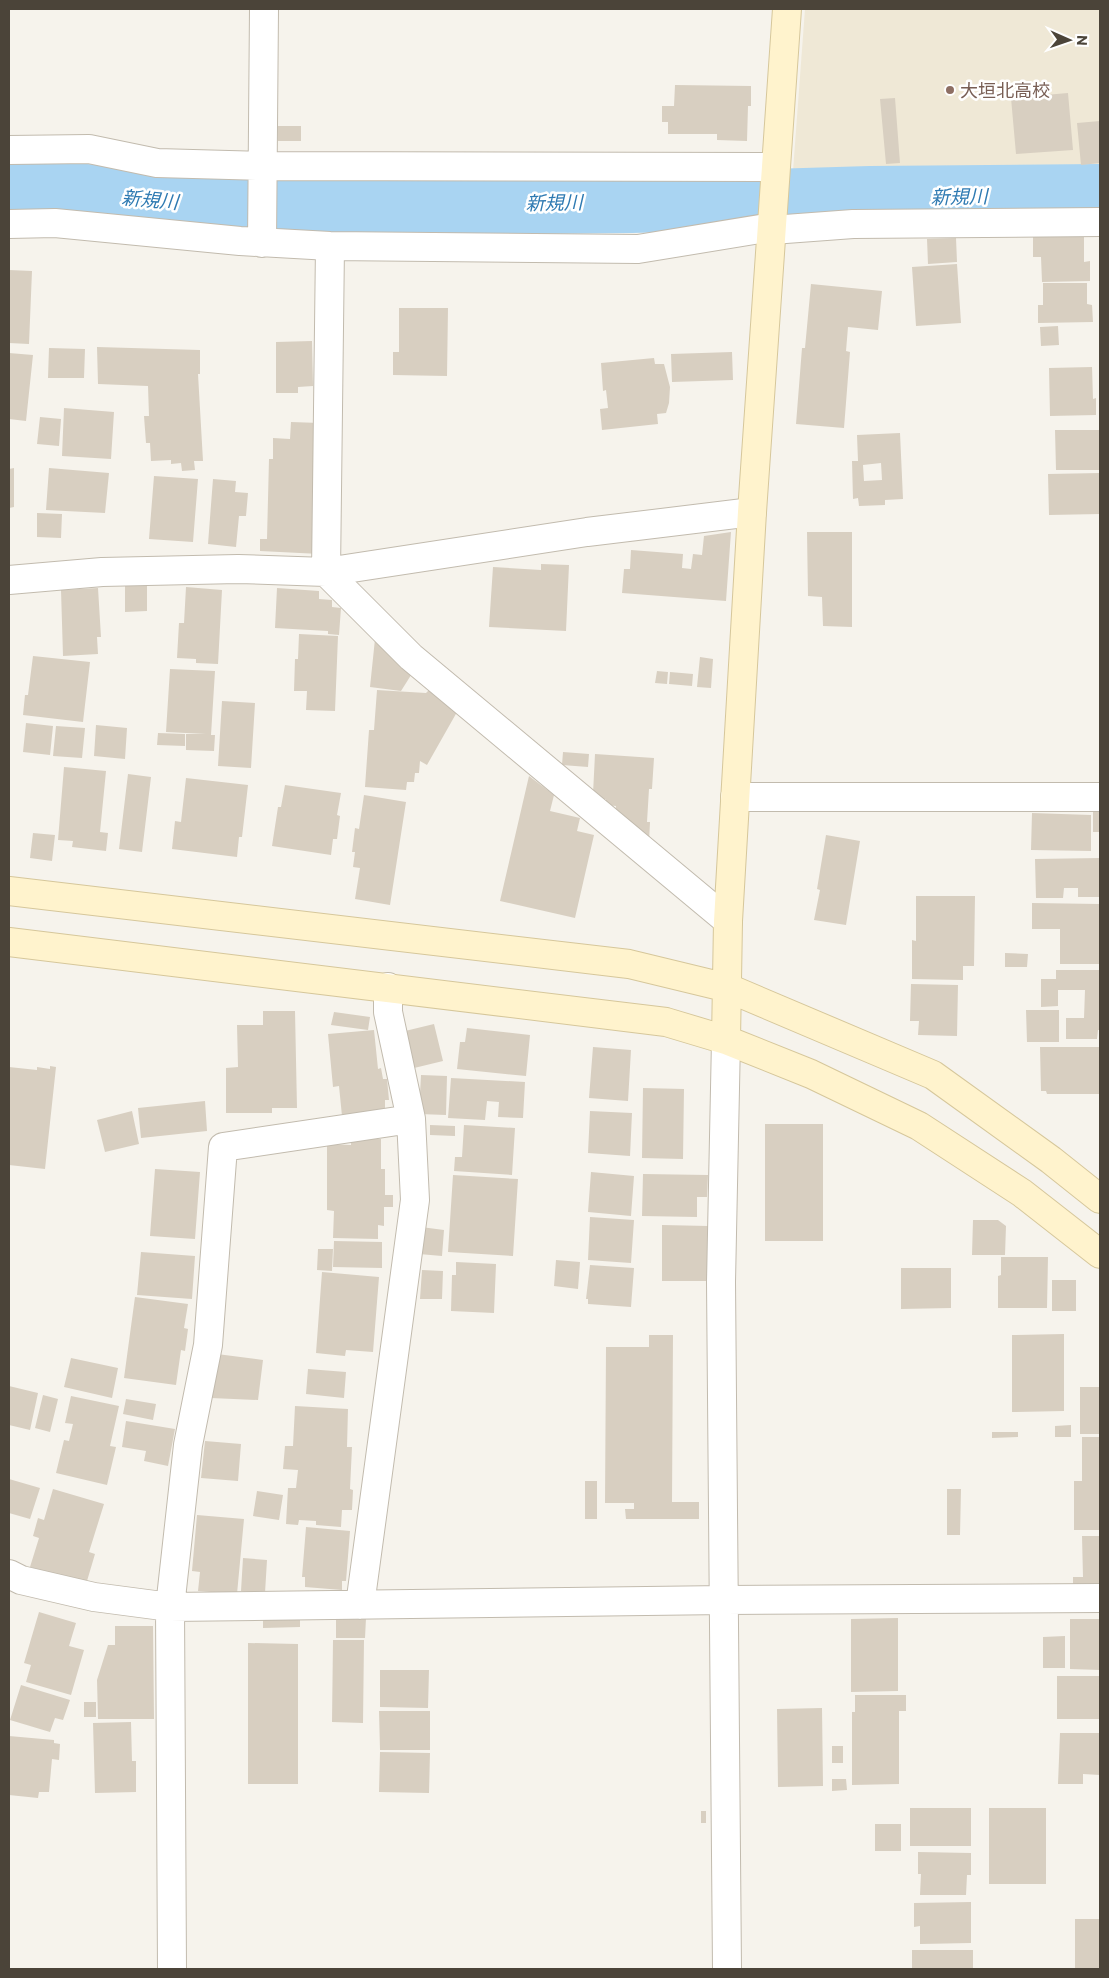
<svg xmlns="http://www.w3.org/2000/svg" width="1109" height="1978" viewBox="0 0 1109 1978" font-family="Commissioner,'Noto Sans JP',sans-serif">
<rect width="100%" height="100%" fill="#f6f3ec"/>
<path fill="#efe8d6" d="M805,9h295v162h-307z"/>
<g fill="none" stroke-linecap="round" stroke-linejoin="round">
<path stroke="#a9d4f2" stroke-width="60" d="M9,194l63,-1 177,14 383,-4 238,-7 230,-2"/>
</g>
<path fill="#d8cfc1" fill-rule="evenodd" d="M675,85l76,1v20h-3l-1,35 -30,-1v-6h-49v-12h-6v-16h12z
M1068,93l5,57 -57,4 -5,-56z
M895,98l5,65 -14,1 -6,-65z
M1100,121v42l-19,2 -4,-42z
M278,126h23v15h-23z
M1084,231v31l6,-1v20l-48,1 -1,-25h-8v-25z
M956,238l1,24 -29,2 -1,-25z
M957,264l4,59 -45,3 -4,-59z
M9,270l23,1 -3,73 -20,-1z
M1043,283h44v21l5,1 1,17 -55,1v-18h5z
M811,284l71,7 -4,39 -30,-3 -2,24 4,1 -6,76 -48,-4 6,-76h3z
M399,308h49l-1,68 -54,-1v-23h6z
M1058,326l1,19 -18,1 -1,-19z
M312,341l1,45 -15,1v6h-22v-51z
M97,347l103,3v24h-2l5,87h-9l1,9 -13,1 -1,-8 -10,1v-4l-20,1 -1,-18h-4l-2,-27h5l-1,-30 -50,-2z
M49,348l36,1 -1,29h-36z
M732,352l1,28 -61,2 -1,-28z
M9,353l24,2 -7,66 -17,-2z
M654,358l1,6h9l6,23 -1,16 -3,10 -9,1 1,10 -56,6 -2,-21 8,-1 -2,-18 -3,1 -2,-28z
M1092,367l1,32 3,-1v17l-46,1 -1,-48z
M64,408l50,4 -3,47 -49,-3z
M40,417l21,2 -2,27 -22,-2z
M291,422l29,1v131l-60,-3v-12h7l2,-80h4v-21l17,1z
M1055,430h44v40h-43z
M900,433l3,66 -18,1v5l-26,1 -1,-8 -5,1 -1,-38h6l-1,-26zM881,463l1,17 -18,1 -1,-16z
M14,468v39l-5,1v-39z
M49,468l60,5 -4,40 -59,-3z
M1100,473v41l-51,1 -1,-41z
M154,476l44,3 -5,63 -44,-3z
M213,479l23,2 -1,11 13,1 -2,23h-7l-3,31 -28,-3z
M37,513l25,1 -1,24 -24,-1z
M731,532l-5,69 -104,-8 2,-24h6l1,-19 52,4 -1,14 9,1 2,-15 9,1 2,-19z
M807,532h45v95l-29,-1 -1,-29 -14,-1z
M541,564l28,1 -3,66 -77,-4 4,-60 48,3z
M125,586h22v25l-22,1z
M186,587l36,3 -4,74 -22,-1v-4l-19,-1 2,-35h5z
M98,588l3,49h-4l1,17 -35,2 -2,-66z
M277,588l42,3v8l13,1v7l9,1 -2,27 -11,-1v-3l-53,-3z
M299,634l39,2 -3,75 -29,-1 1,-19h-13l1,-32h3z
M375,639l38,33 -12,19 -31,-4z
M33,656l57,6 -7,60 -60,-7 2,-20h3z
M700,657l13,2 -2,29 -14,-1z
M170,669l45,2 -4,64h4l-1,16 -28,-1v-16h20l-40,-2z
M657,671l11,1 -1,12 -12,-1z
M670,672l23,2 -1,12 -23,-2z
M430,689l27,23 -30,53 -7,-4 -1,12h-4l-1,9h-7l-1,8 -41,-3 4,-57h5l3,-40 49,3z
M222,701l33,2 -4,65 -33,-2z
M26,723l27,3 -3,29 -27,-3z
M96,725l31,3 -2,31 -31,-3z
M56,726l29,2 -3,30 -29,-2z
M158,733l27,1v12l-28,-1z
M563,752l26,2 -1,13 -26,-2z
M595,754l59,4 -2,31h-3l-2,33h3l-1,20 -34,-29 1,-7 -10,-1v-6h-8v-5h-5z
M64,767l42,4 -6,61 8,1 -2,18 -34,-4 1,-6 -15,-1z
M128,774l23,3 -9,75 -23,-3z
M529,776l25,19 -4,16 30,7 -3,13 17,4 -19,83 -75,-17z
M186,778l62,7 -6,52h-3l-2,20 -65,-8 3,-28 6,1z
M285,785l56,8 -4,22 3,1 -3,23h-4l-2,16 -59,-9 6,-39h3z
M364,795l42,7 -16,103 -35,-6 5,-31 -7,-1 2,-15h-3l3,-24 4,1z
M1093,808h7v24h-7z
M1032,813l59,2v36l-60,-1z
M33,833l22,2 -3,26 -22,-3z
M826,835l34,6 -14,84 -32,-5 6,-30 -3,-1z
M1100,858v39h-22v-9h-14l-1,10h-27l-1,-39z
M916,896h59l-1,70h-11v14l-51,-1v-39l4,1z
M1032,903l68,1v60h-40v-35h-28z
M1005,953l23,1 -1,13h-22z
M1056,970h44v60h-2l-1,9h-31v-21h18l1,-28h-27v16l-17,1v-28h15z
M911,984l47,1 -1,51 -39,-1 1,-14h-9z
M1026,1010h33v32h-32z
M263,1011h32l2,97h-25v5h-46v-45l12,-1 -1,-42h26z
M334,1012l36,5 -2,13 -37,-5z
M434,1024l9,37 -33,8 -9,-37z
M467,1028l63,7 -4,41 -69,-7 3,-27h5z
M374,1030l4,39 3,-1 2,11h4l2,21h-4v11l-43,5 -3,-30 -6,1 -5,-53z
M593,1047l38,3 -3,51 -39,-3z
M1040,1047h60v47h-53l-1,-3h-5z
M50,1066l6,1 -11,102 -36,-4v-98l28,3v-3l13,2z
M421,1075l26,1 -1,39 -27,-1z
M451,1078l74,4 -2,36 -25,-1 1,-15 -12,-1 -2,19 -37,-2z
M643,1088l41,1 -1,70 -41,-1z
M205,1101l2,30 -66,7 -3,-30z
M132,1111l7,33 -34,8 -8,-32z
M590,1111l42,2 -2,43 -42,-3z
M765,1124h58v117h-58z
M430,1125l25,1v10l-25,-1z
M464,1125l51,3 -3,47 -58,-4 1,-14h7z
M351,1139h30v30h4v26h8v12h-9v19l-6,-1v14l-45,-1 1,-27 -7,-1v-66l24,1z
M155,1169l45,3 -5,67 -45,-3z
M591,1172l43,4 -3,40 -43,-4z
M643,1174l65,1 -1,22h-10v20l-55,-1z
M453,1175l65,4 -5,77 -65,-4z
M590,1217l44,3 -3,43 -43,-3z
M973,1220h25l8,6 -1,29h-33z
M662,1225l46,1v55h-46z
M421,1227l23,3 -2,26 -23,-2z
M334,1241l48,1v26l-49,-1z
M318,1249h15l-1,22 -15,-1z
M141,1252l54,4 -3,43 -55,-4z
M1001,1257h47l-1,51h-49v-32l3,-1z
M556,1260l24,2 -2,27 -24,-3z
M456,1262l40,2 -2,49 -43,-2 1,-36h4z
M590,1265l44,3 -3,39 -43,-3v-5h-2z
M901,1268h50v40l-50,1z
M422,1270l21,1 -1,28h-22z
M322,1272l57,5 -6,75 -27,-2 -1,6 -29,-3z
M1052,1280h24v31h-24z
M135,1297l53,7 -4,24 4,1 -3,22 -4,-1 -5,35 -52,-7z
M1064,1334v77l-52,1v-77z
M649,1335h24l-1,167h27v17h-73l-1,-10h9v-6h-29l1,-156h43z
M217,1354l46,6 -5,40 -47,-2z
M71,1358l47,10 -6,30 -48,-11z
M308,1369l38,3 -2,26 -38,-4z
M9,1386l29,7 -8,37 -21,-5z
M1080,1387h20v47h-20z
M43,1395l15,4 -8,33 -15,-4z
M71,1396l48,10 -9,40 6,1 -9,38 -51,-12 8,-33 5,1 4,-17 -8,-1z
M126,1399l30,5 -3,16 -30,-6z
M295,1406l53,3 -1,38h5l-2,42 3,1 -1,20h-10l-1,17 -25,-2v-4l-17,-1 -1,5 -12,-1 2,-36h8l2,-18 -15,-1 2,-23h8z
M126,1421l49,8 -7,37 -24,-5 2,-10 -24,-4z
M1071,1425v12h-16v-11z
M992,1432h26v5l-26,1z
M1082,1437h18v93h-26v-49h8z
M205,1441l36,3 -3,37 -37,-3z
M9,1479l31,9 -10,31 -21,-6z
M585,1481h12v38h-12z
M53,1489l51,15 -15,48 6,2 -8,27 -5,-1 -1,2 -51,-15 9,-29 -6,-2 5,-18 6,2z
M947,1489h14l-1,46h-13z
M257,1491l26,4 -4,25 -26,-4z
M197,1515l47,4 -7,75 -39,-3 2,-19 -8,-1z
M306,1527l44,4 -4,50h-4v9l-37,-3v-10h-3z
M1082,1536h18v52l-27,1v-12h10z
M243,1558l24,2 -2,33 -24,-2z
M39,1612l37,11 -7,23 15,4 -13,45 -45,-13 5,-17 -7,-2z
M300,1617v10l-37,1v-10z
M336,1618h30l-1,20h-29z
M898,1618v73l-47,1v-73z
M1070,1619h30v51l-30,-1z
M115,1626h38l1,93h-56l-1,-39 11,-35h7z
M1065,1636v32h-22v-31z
M333,1640h31l-1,83 -31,-1z
M248,1643l50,1v140h-50z
M380,1670h49l-1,38 -48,-1z
M1057,1676h43v43h-43z
M21,1685l49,15 -7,20 -8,-2 -5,14 -40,-12z
M855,1695h51v16h-7v73l-47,1v-73h3z
M84,1702h12v15h-12z
M822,1708l1,78 -45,1 -1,-78z
M379,1711h51v39h-50z
M131,1722l1,39h4v31l-41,1 -2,-70z
M1060,1733h40v42l-17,-1v10h-25z
M9,1736l45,4v3l6,1 -1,16 -7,-1 -3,33h-10l-1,6 -29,-3z
M832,1746h11v17h-11z
M380,1752l50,1 -1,40 -50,-1z
M832,1779h14l1,11 -15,1z
M910,1808h61v38h-61z
M989,1808h57v76h-57z
M701,1811h5v12h-5z
M875,1824h26v27h-26z
M918,1852l53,1v22h-4l-1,20h-46l1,-21h-3z
M971,1902v41l-51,1v-18l-6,1v-24z
M1075,1919h25v50h-25z
M912,1950h61v19h-61z"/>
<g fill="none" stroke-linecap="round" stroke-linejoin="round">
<defs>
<path id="street" d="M9,150l80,-1 68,14 106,3 512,1
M9,224l46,-1 185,18 90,5 308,3 134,-22
M772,230l81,-6 247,-2
M262,243l2,-234
M330,246l-4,326 85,85 317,264
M9,580l93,-8 136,-3 88,3 261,-40 165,-20
M735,797h365
M726,1040l-5,242 6,687
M9,1574l12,6 73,17 76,10 555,-7 375,-2
M360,1605l55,-405 -4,-81 -23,-107v-25
M172,1969l-2,-362 18,-162 20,-100 15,-198 188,-28"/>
<path id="secondary" d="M9,891l620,73 99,24 205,87 118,85 49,39
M9,942l657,80 60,18 85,34 108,52 103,67 78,61
M726,1040l2,-119 24,-409 35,-503"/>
</defs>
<use href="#street" stroke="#c2bbae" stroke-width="30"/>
<use href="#secondary" stroke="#d6c79b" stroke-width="30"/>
<use href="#street" stroke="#fff" stroke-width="28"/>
<use href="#secondary" stroke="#fff3cd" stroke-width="28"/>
</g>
<circle fill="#8d6e63" stroke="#fff" stroke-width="2" cx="950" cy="90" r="5"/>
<g text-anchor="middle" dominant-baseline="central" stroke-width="5" stroke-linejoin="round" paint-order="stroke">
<g font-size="18" fill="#785e54" stroke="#fff" text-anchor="start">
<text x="960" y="90">大垣北高校</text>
</g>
<g font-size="19" font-style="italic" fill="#2e7ab2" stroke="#fff">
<text transform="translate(959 196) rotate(-1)">新規川</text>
<text transform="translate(150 199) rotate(5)">新規川</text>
<text transform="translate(554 202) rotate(-1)">新規川</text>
</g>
</g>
<rect width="1109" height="1978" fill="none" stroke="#4b4439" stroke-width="20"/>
<g transform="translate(1069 40) rotate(92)" stroke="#ffffff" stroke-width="4" paint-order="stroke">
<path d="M0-4L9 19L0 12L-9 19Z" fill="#4b4439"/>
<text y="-8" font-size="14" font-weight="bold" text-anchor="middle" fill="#4b4439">N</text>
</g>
</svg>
